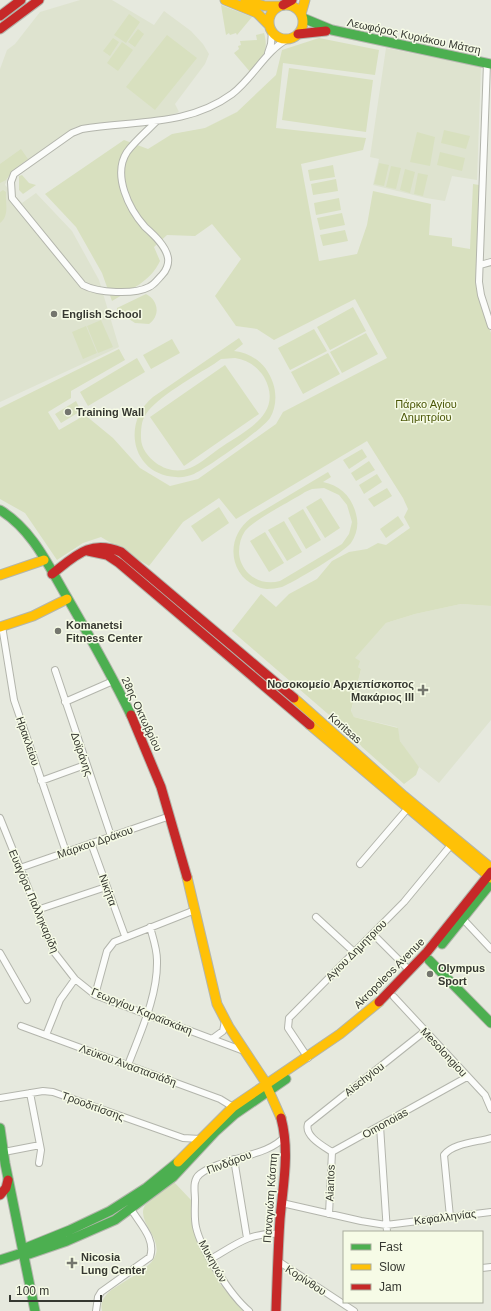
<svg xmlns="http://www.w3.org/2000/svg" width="491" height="1311" viewBox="0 0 491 1311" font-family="Arial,sans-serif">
<rect width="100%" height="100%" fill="#e6e9de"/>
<path fill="#dee3cf" d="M80,0h32l42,25 10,-14 27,20 12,13 6,10 -4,10 -30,40 4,8 -23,8 -81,7 -66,47 -4,11 17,18 14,-10 36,38 27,49 20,67 -119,55v-333l7,-19 8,-6 25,-32z
M386,48l95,19 -4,113 -25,-4 -7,25 -19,-3 -53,-13 6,-26 -9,-2z
M461,604l30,2v114l-52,63 -20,-16 -8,-10 -11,-16 -3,-14 -43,-10 -3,-5 10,-43 -3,-2 -4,-9 32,-35 29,-9z"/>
<path fill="#d8e0bf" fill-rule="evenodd" d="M221,5l31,12 -15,18 -1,-2 -6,2 -1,-2 -3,2z
M129,14l11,8 -14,21 -12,-8z
M138,29l6,5 -9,13 -7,-5z
M264,33c5,17 -1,27 -13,40l-17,-20 5,-4 -1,-3 3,-1 -1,-4 17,-1 -1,-5z
M167,35l30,23 -42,52 -29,-23z
M113,38l6,4 -9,14 -7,-5z
M319,38l60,12 -4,25 -92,-12 -7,65 90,10 -3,12 -62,14 18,97 38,-7 10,-29 6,-34 58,13 -2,31 23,3v8l18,3 3,-65 6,1 -2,108 14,40v273l-30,-2 -46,10 -29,9 -31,35 5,3 -2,6 3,2 -10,42 3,6 44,11 2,13 19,26 -3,8 -12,9 -42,-37 -12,-14 -118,-102 29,-37 15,13 13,-13 28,-15 15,-18 17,-9 18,-3 11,-6 8,2 24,-17 -6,-11 4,-8 -5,-11 -36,-57 -131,78 -17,-21 -36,24 -34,44 -48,-29 -18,6 -26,17 -32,-47 -25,-14v-91l119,-59 6,11 -54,31v7l-23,14 11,18 26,-15 28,23 27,30 30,18 28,-7 78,-55 7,-12 104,-54 -32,-59 -81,41 -17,-11 -21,-3 -21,-30 26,-37 -29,-35 -17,12 -28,-1 -13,12 6,14c-9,20 -30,29 -48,40l-10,-28 -26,-46 -31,-33 79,-54 24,9 24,-15 33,-6 32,-16 39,-37 6,-25z
M122,42l11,8 -15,21 -11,-8z
M289,68l84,12 -7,52 -84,-12z
M444,130l26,6 -4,13 -25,-6z
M417,132l18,5 -5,29 -20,-4z
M21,149l7,10 -15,11 -7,10 -6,3v-19z
M440,152l25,6 -3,13 -25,-6z
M379,163l10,2 -5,21 -10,-2z
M333,165l2,12 -25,4 -2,-11z
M391,166l10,2 -5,21 -10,-2z
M405,169l10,3 -5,21 -10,-3z
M418,173l10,2 -5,21 -9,-2z
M22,175l7,8 7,2 -13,9 -4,-4v-14z
M336,179l2,12 -25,4 -2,-11z
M3,190l3,2c-1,10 4,24 -6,31v-31z
M339,198l2,12 -25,5 -2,-12z
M342,213l3,12 -25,5 -3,-12z
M345,230l3,11 -25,5 -3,-11z
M146,294c12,6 15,21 3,30l-14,-1 -18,-12v-3z
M353,307l13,24 -36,19 -13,-23z
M101,320l12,27 -15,6 -11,-27z
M86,326l11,27 -14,6 -11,-27z
M314,329l13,22 -37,19 -12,-22z
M366,333l12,21 -36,19 -12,-21z
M239,338l4,6 -9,7c19,2 33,14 39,32 4,12 3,25 -3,35 -7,11 -63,50 -76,56 -6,2 -12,4 -18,3 -44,-2 -55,-54 -23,-80zM235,358c12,2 22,8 29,19 20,36 -17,53 -41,69 -11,7 -21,17 -33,22 -12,5 -24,2 -34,-5 -8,-6 -15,-15 -15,-25 0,-8 0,-17 5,-24 10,-16 50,-39 68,-50l7,-5z
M172,339l8,14 -29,16 -8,-14z
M328,353l12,21 -37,20 -12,-22z
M137,358l8,14 -57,34 -8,-14z
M225,365l34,49 -75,52 -34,-49z
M76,401l5,10 -20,12 -6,-9z
M362,449l5,8 -18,12 -6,-9z
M369,461l6,9 -19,11 -5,-8z
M328,472l3,5 -8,5c17,3 29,15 33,32 3,10 1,20 -5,29 -8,10 -57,39 -69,44 -5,1 -10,2 -15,2 -37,-5 -45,-50 -16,-71zM324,488l15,7 8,10 5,17 -3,12 -7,10 -62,37c-11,3 -22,1 -31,-7 -6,-6 -10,-14 -10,-22 0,-8 2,-15 6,-21 11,-13 45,-29 60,-39l7,-3z
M377,474l5,8 -18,12 -5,-9z
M387,488l5,8 -18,11 -6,-8z
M321,498l19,30 -15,10 -19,-31z
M219,507l10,16 -27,19 -11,-16z
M303,509l18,31 -15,9 -18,-31z
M398,516l6,9 -18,13 -6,-9z
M284,521l18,31 -15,9 -19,-31z
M265,532l19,31 -15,9 -19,-31z
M174,1182l17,18 2,28 4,13 23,43 23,27h-141c-2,-9 2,-14 8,-20 10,-7 37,-22 43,-31 14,-20 -18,-37 -8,-55z"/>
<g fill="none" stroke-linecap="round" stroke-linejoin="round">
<defs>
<path id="street" d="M268,53l3,-9 1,-13
M487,63l-8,219 2,13 10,31
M157,121c-10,10 -22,20 -30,31 -15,23 2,57 18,75 9,8 21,19 23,31 1,6 -2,13 -6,17 -4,4 -8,10 -13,12 -15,8 -51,6 -66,-2l-71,-87 -1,-16 3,-8 58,-41 10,-4c51,-9 105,-2 150,-35 21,-16 34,-44 56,-55
M480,265l11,-3
M2,626l12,74 52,152
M55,670l56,166
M65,702l48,-21
M41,781l44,-16
M0,818l54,134 21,27 20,16 149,56
M91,843l34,93
M360,864l48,-56
M20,868l150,-52
M37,910l69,-23
M316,917l38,35
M463,919l28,30
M373,934l37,37
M0,953l27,47
M95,995l12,-44 7,-9 81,-32
M394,997l91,98 6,14
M21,1026l199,73 13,8
M46,1035l14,-35 15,-21
M212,1039l11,-8 2,-10
M308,1058l-20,-30 1,-10 115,-116 47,-57
M128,1065c12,-32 30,-69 29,-105 0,-11 -4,-22 -7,-33
M30,1093l11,57 -2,13
M0,1098l43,-7 10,1 130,46 17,1
M380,1126l7,106
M4,1152l36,-7
M332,1152c-9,-6 -28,-16 -24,-28l117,-93
M332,1152l135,-75
M234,1159l13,79
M282,1203l79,18 25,4 105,-13
M329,1214l3,-62
M450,1217l-6,-62c9,-12 34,-13 47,-17
M211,1259c24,-14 39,-27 68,-25
M278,1261l76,50
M482,1268l9,-1
M96,1311l2,-14 3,-5 49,-35c6,-18 -10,-33 -19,-48
M249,1311c-18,-15 -48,-61 -53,-84 -2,-9 -1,-18 -1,-27 0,-9 -3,-20 5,-26 22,-17 69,-17 85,-38"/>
<path id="fast" d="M303,18l29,12 159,34
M0,510c33,20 49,57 68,89 22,38 44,77 63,116
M442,944l49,-61
M429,960l62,63
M0,1128l5,35 30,148
M22,1253l7,1 38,-13 48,-21 58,-43 42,-45 20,-18 51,-35
M0,1260l22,-7 6,-6 42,-17 40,-19 36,-23 32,-26"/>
<path id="slow" d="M225,0l32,13 12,12
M245,1l20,5h13
M269 22a17 17 0 1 1 34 0a17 17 0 1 1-34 0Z
M301,14l4,-14
M0,575l44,-15
M0,627l33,-11 34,-17
M294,698l110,98 87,72
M310,725l181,153
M187,877l30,127 12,23 35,53 17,38
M178,1162l55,-55 107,-73 39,-32"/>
<path id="jam" d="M283,5l9,-5
M0,16l21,-16
M0,29l39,-29
M298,34l28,-3
M88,551l19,4 12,8 191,162
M52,574c23,-18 38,-35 69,-22l173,146
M131,715l30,72 26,90
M379,1002l48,-50 64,-80
M0,1195l6,-7 2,-8
M276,1311c1,-31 2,-62 4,-92 3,-34 10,-67 1,-101"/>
</defs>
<use href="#street" stroke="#b3b5ac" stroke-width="8"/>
<use href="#fast" stroke="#b3b5ac" stroke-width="11"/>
<use href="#slow" stroke="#b3b5ac" stroke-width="11"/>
<use href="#jam" stroke="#b3b5ac" stroke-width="11"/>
<use href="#street" stroke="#fbfcfa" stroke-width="6"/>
<use href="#fast" stroke="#4caf50" stroke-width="9"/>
<use href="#slow" stroke="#ffc107" stroke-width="9"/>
<use href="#jam" stroke="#c62828" stroke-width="9"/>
</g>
<g fill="#74766e" stroke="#f6fbe6" stroke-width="1.5">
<circle cx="54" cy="314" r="4"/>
<circle cx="68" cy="412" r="4"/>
<circle cx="58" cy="631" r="4"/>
<path d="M421 684h4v4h4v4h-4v4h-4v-4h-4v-4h4z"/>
<circle cx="430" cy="974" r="4"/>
<path d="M70 1257h4v4h4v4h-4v4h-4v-4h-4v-4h4z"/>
</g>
<g text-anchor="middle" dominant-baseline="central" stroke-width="3" stroke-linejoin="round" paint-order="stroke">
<g font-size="11" fill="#363831" stroke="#f6fbe6">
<text transform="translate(414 36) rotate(12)">Λεωφόρος Κυριάκου Μάτση</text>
<text transform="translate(142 714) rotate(65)">28ης Οκτωβρίου</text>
<text transform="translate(345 728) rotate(41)">Koritsas</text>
<text transform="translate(28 741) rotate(71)">Ηρακλείου</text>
<text transform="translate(82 754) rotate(71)">Δοϊράνης</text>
<text transform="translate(95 842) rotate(-19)">Μάρκου Δράκου</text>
<text transform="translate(108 890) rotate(70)">Νικήτα</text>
<text transform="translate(34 901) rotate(67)">Ευαγόρα Παλληκαρίδη</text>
<text transform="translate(356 950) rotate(-45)">Αγιου Δημητριου</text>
<text transform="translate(389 973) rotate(-45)">Akropoleos Avenue</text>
<text transform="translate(142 1011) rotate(22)">Γεωργίου Καραϊσκάκη</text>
<text transform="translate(444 1052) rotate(47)">Mesolongiou</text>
<text transform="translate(128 1065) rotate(20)">Λεύκου Αναστασιάδη</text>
<text transform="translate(364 1079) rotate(-38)">Aischylou</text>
<text transform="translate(93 1106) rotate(20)">Τροοδιτίσσης</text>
<text transform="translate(385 1123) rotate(-29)">Omonoias</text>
<text transform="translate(229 1162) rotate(-21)">Πινδάρου</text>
<text transform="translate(330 1183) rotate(-88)">Aiantos</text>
<text transform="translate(270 1198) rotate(-86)">Παναγιώτη Κάσπη</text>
<text transform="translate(445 1217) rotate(-7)">Κεφαλληνίας</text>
<text transform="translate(213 1261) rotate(61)">Μυκηνών</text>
<text transform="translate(306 1280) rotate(33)">Κορίνθου</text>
</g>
<g font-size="11" font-weight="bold" fill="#363831" stroke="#f6fbe6" text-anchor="start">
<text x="62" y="314">English School</text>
<text x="76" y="412">Training Wall</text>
<text x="66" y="625">Komanetsi<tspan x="66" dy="13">Fitness Center</tspan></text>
<text x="414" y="684" text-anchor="end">Νοσοκομείο Αρχιεπίσκοπος<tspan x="414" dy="13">Μακάριος ΙΙΙ</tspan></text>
<text x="438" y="968">Olympus<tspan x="438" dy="13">Sport</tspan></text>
<text x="81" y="1257">Nicosia<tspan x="81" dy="13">Lung Center</tspan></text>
</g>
<g font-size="11" fill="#4b5707" stroke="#f6fbe6">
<text x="426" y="404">Πάρκο Αγίου<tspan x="426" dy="13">Δημητρίου</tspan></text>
</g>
</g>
<rect x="343" y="1231" width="140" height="72" fill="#f6fbe6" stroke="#a9ad9e"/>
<rect x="351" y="1244" width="20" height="6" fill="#4caf50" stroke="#a9ad9e"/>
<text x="379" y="1251" font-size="12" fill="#363831">Fast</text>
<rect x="351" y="1264" width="20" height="6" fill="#ffc107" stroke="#a9ad9e"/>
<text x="379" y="1271" font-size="12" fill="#363831">Slow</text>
<rect x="351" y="1284" width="20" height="6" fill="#c62828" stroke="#a9ad9e"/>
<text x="379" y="1291" font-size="12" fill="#363831">Jam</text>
<path d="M10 1295v6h91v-6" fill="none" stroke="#363831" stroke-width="2"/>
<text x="16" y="1295" font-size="12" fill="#363831" stroke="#f6fbe6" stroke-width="3" paint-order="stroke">100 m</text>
</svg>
